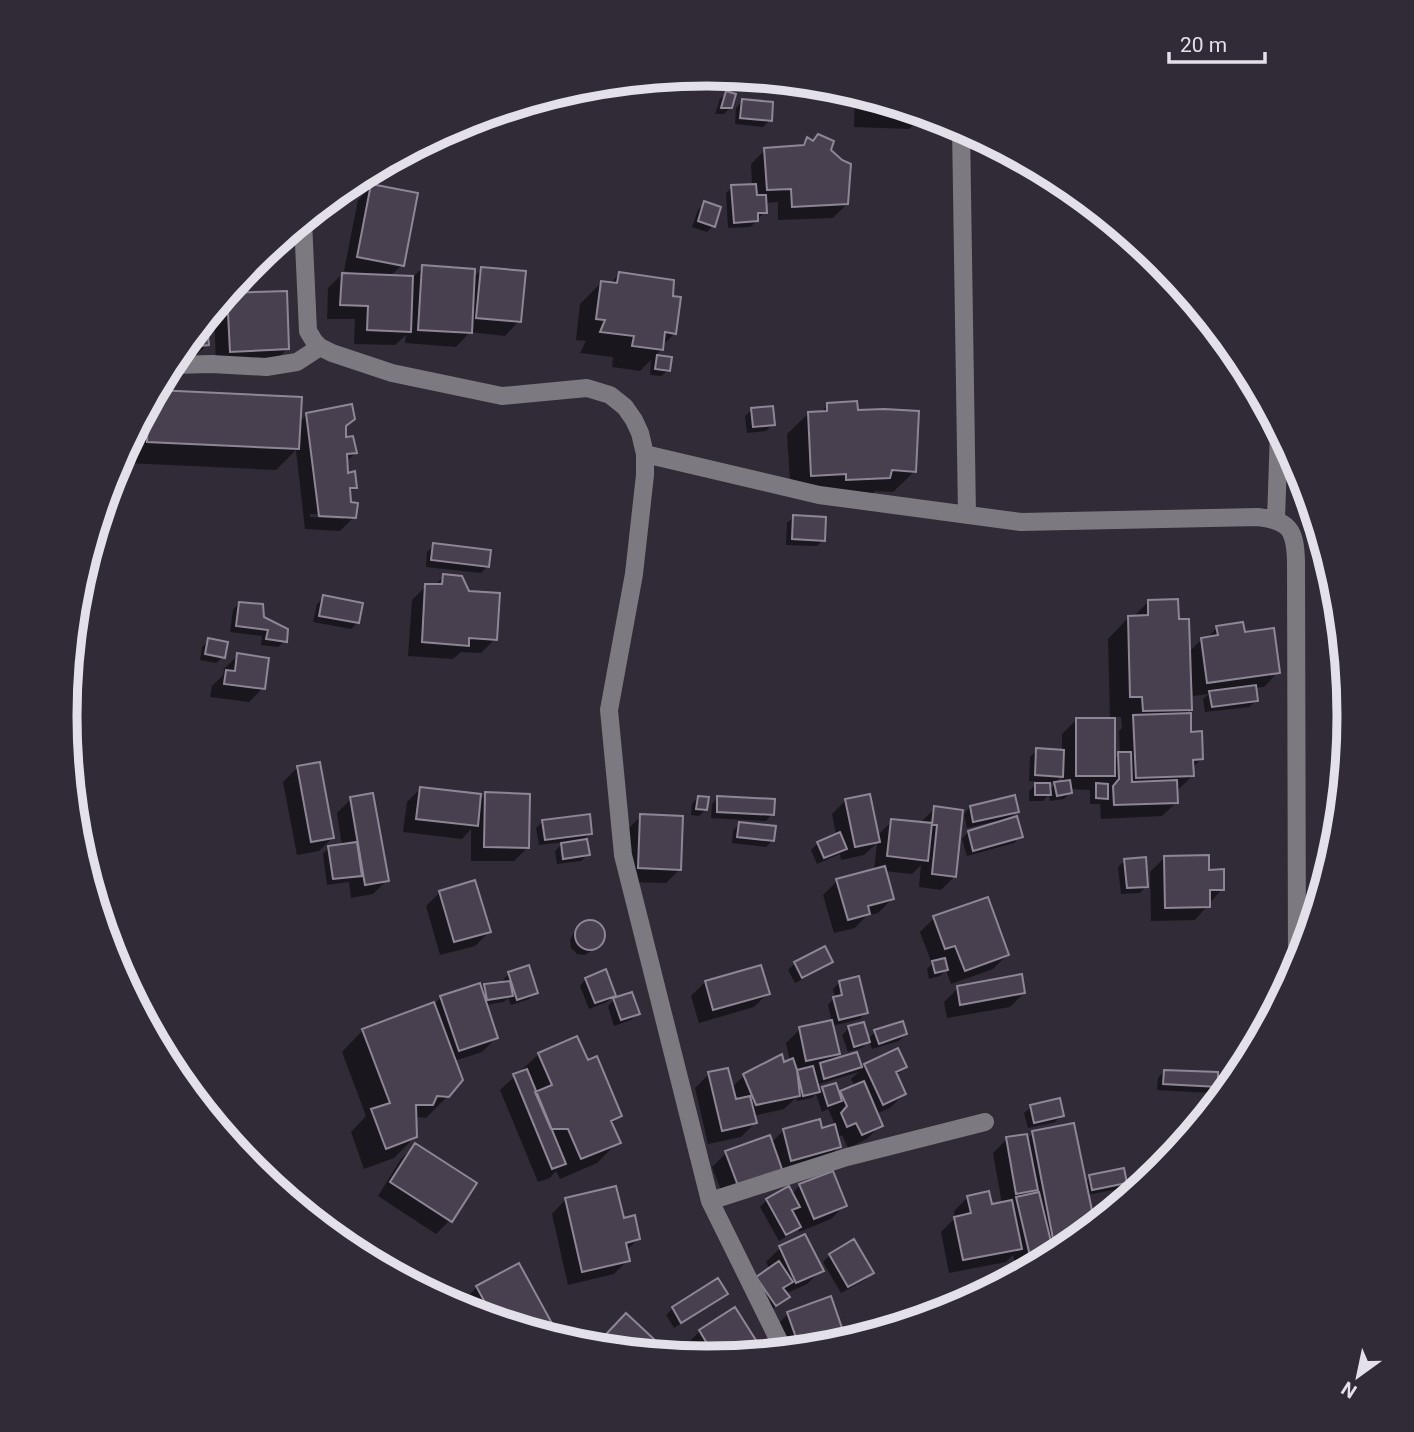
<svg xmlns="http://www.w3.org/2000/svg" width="1414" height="1432" viewBox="0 0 1414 1432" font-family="Roboto,sans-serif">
<rect width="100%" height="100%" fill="#312a37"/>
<path fill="#0007" fill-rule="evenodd" d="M823,85l10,1 14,4 -24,-1z
M727,93l4,14 -7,7h-9l5,-15z
M855,93l69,21 -15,15 -55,-2z
M742,101l28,19 -7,7 -28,-3 1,-16z
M807,139l22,12 18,53 -14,14 -55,2v-18l-13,1v9l-6,6 -3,1 1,2 -7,6 -22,1 -2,-35 6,-6 20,-1 -1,-22 14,-14 34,-3z
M372,186l30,79 -12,11 23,1 10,-10 50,11 9,-9 37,52 -14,15 -35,-4 -14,15 -51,-4 1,-8 -11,10 -41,-1 1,-25h-28l1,-31 14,-14 12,1v-2l-10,-2 14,-71z
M705,203l8,23 -6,6 -15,-5 6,-17z
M619,274l52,24 4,35 -13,13 -1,4 -6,6 15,2 -2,12 -7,6 -11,-1 1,-15 -11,11 -28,-4 1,-10 -33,-4 6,-12 -10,-1 4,-36 21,-21 9,1z
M228,295l59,54 -14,14 -57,2 -2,-55z
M205,321l3,23 -15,14 -21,2z
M155,392l144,31 8,-9 38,25 10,14 -9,9v13l9,12 -6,6 5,24 -14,14 -35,-2 -9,-79 -20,20 -150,-7 1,-18zM310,514l27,1 8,4 -35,-2z
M828,405l28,7 59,59 -22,21 -18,-1 -8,8 -76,-3 -4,-62 22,-21h11z
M752,409l21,15 -7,7 -19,2 -2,-17z
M794,517l29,23 -6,6 -31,-1 1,-22z
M434,545l53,22 -6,6 -55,-6 1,-15z
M444,576l51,63 -14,14 -20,-1 -8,7 -45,-3 4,-56 14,-14h8z
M324,597l34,25 -7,7 -38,-7 4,-18z
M1149,601l28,20 11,32 14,-14h4l11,-11 26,6 35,38 -14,15 -10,1 2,13 -7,6 -44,5 -2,-13 6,-5 -16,2 -1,-10 -3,1 1,22 -6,6 6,18 11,26 -9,9v8l-14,14h-2l1,12 -15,14 -61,3 -1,-15h-10v-14l-20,-1v4l-6,6 -14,2 -1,-7 -6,7h-14v-10l9,-9 -9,-1 1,-24 7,-7 25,2v-18l14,-14h34l-2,-81 21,-22h4zM1113,717h8l1,11 -3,3 1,23 -7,6zM1062,775l1,8 -8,1 -6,6 -1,-8 7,1z
M239,603l24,15 22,23 -7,6 -17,-2 1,-9 -32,-4 3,-22z
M209,640l14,17 -7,6 -16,-3 2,-13z
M238,655l25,33 -14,14 -39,-5 2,-11 11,-11 1,-6z
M297,768l36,69 -14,14 -22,4 -14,-73z
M421,788l57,13 8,-7 42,53 -14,14h-43v-32l-9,10 -59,-7 4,-30z
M698,797l8,12 -7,7 -8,-1 1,-11z
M718,797l54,17 -6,7 -55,-3 1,-14z
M351,799l36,81 -14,14 -22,4 -2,-16 -22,3 -4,-31 6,-7 13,-1 -5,-33z
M846,800l31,36 15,-15 29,1 14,-14 20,68 -14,14 -22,-3 2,-22 -9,9 -28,-3 8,28 -14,14 -12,3 -11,12 -21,5 -11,-38 14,-14 37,-10 3,-28 -13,12 -23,5 -1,-6 -23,10 -6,-14 7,-7 18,-8 -4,-21z
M970,807l47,4 -10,10 14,15 -7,7 -47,13 -5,-17 6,-7 30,-8 -1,-3 -30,7 -3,-14z
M641,816l39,53 -14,14 -41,-1 2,-52z
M543,821l47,13 -5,4 3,16 -7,7 -24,3 -2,-13 9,-9 -25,3 -3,-17z
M739,824l34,16 -7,7 -34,-4 1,-12z
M1164,858l58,31 -27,31 -44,1 -1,-49z
M1125,860l21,26 -6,7 -19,1 -3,-27z
M440,892l49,40 -14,14 -35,9 -14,-49z
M934,918l73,37 -14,14 -42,15 -5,-14 -6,6 -11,3 -2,-10 5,-5 -12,-32z
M590,922h4l6,5 3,9 -3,7 -8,7 -7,5 -8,-1 -6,-6 -1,-8 4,-8 7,-7z
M824,948l7,14 -7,6 -29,15 -7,-13 7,-7z
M509,974l27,19 -7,6 -18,6 -3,-7 -4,4 -19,3 11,33 -14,14 -28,9 -6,35 -22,22 -8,-1 -3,4v16l-21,21 -30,11 -13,-37 15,-16 -24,-64 21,-22 70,-24 8,-9 39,-6 5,-5 19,-3 -1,-3z
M586,979l28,16 -7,7 -18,7 -9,-23z
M705,982l63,11 -14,14 -55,16 -8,-27z
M839,983l27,29 -6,7 -28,7 7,27 -9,9 26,-8 5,15 4,-4 40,2 -9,9 8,18 -14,14 -14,6 5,11 -14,14 -19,9 -6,-13 -5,3 2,9 -14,14 -99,42 -14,-36 14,-14 45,-10 12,-12 38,-1 8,-2 5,-6 -6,-13 -6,3 -6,-18 -4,4 -15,3 -1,-3 -12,11 -31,7 2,7 -14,14 -33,7 -13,-56 14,-14 22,14 13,-12 46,-15 -4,-18 14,-14 32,-7 -4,-17 7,-8 -2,-8zM859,1072l-8,7 4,8 -17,9 -15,-7 -4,4 -3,-8z
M958,988l66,5 -14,14 -63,11 -3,-16z
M614,1000l24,13 -7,7 -17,6 -6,-20z
M849,1028l19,11 7,-7 30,2 -6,7 -27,8 -3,-8 -7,7 -14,4 -6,-17z
M539,1054l48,8 33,54 -9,9 7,17 -21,21 -37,16 -4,-8 -6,7 -12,4 -38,-92z
M1164,1071l52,15 -6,7 -53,-3 1,-12z
M1031,1107l31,8 -7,7 -27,6 -4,-15z
M1033,1133l51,50 6,-6 35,5 -6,7 -32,6 6,31 -30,24 -22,12 -25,7 -3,-14 -7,7 -57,11 -8,-41 14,-14 -1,-7 14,-14 23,9 11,-2 -9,-51 14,-14 19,1z
M415,1145l35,75 -14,14 -58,-38 23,-37z
M800,1185l45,20 -14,14 -32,13 -1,-4 -6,5 -13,8 -19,-34 7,-7 25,-6z
M566,1199l56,21 16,19 -12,12 2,9 -14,14 -46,11 -16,-71z
M780,1248l41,22 -14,14 -22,10 2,3 -18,15 -18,-27 19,-15 -4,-8z
M830,1255l41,18 -6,7 -24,13 -18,-31z
M718,1281l8,13 -7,6 -45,28 -8,-13 7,-7z
M477,1287l80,51 -89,-27 -5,-10z
M788,1314l53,17 -14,14 -7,2 -38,4 -8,-23z
M700,1331l62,22 -55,5 -14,-1 -7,-12z"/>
<path fill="#48404f" stroke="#8e8696" stroke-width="2" d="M726,91l10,3 -4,14h-11z
M742,99l31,3 -1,19 -32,-3z
M874,99l28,8 -28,-1z
M818,134l16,7 -3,9 11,10 9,4 -3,40 -56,3 -1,-18 -24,1 -3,-42 40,-3 3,-8 6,4z
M371,184l47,9 -14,73 -47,-9z
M756,184l1,11h9l1,18h-9v8l-24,2 -3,-38z
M704,201l17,6 -6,20 -17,-6z
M422,265l53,4 -3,64 -54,-3z
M481,267l45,4 -5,51 -45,-4z
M619,272l55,8 -1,16 8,1 -5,37 -11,-2 -2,18 -31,-4 2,-10 -34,-4 5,-12 -9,-1 5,-38 16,2z
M342,273l71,3 -2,56 -44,-2 1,-24 -28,-1z
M287,291l2,58 -59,3 -3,-59z
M206,319l3,26 -27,3z
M657,355l15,2 -2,14 -15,-2z
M156,390l146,7 -3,52 -152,-7 1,-36z
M857,401l1,9 26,-1 35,2 -3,61 -24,-2 -2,8 -44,2v-6l-35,2 -3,-64 19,-1v-8z
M352,404l3,15 -9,7v11l7,-1 4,17 -10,1 1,19 7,-2 2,17h-7l1,14 7,1 -2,15 -37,-2 -13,-103z
M773,406l2,19 -22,2 -2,-19z
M793,515l33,2 -1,24 -33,-2z
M433,543l58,7 -2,17 -58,-7z
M443,574l19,2 7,15 31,2 -3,47 -28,-2v8l-47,-4 3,-58h17z
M79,584l4,21 -7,1 1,-16z
M323,595l40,8 -4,20 -40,-7z
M1178,599l1,20h10l3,91 -49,1 -1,-14h-12l-2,-81 20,-1v-15z
M239,602l24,2 1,13 24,12 -1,13 -21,-3 2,-9 -32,-4z
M1243,622l2,10 29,-4 6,45 -73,10 -6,-45 17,-3 -2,-9z
M208,638l20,4 -3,16 -20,-4z
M237,653l32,5 -4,31 -41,-5 2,-14 9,1z
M1256,685l2,16 -46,6 -3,-16z
M1191,713v19l11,-1 1,28 -10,1 1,16 -58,2 -3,-63z
M1076,718h39v58h-39z
M1036,748l28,2 -1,27 -28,-2z
M1118,752h13l1,30 45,-2 1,23 -64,2 -1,-19 6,-7z
M320,762l14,76 -23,4 -14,-76z
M1070,780l2,13 -15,3 -3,-14z
M1035,783h15l1,12h-16z
M1096,783l12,1v15l-12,-1z
M420,787l61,7 -3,32 -62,-7z
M485,792l45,2 -1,54 -45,-1z
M373,793l16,88 -24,4 -15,-88z
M870,794l10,48 -25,5 -10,-48z
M1015,795l4,17 -46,10 -3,-16z
M698,796l11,1 -2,13 -11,-1z
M717,796l58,3 -1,16 -57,-3z
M934,806l29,4 -7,67 -24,-3 5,-49h-5z
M590,814l2,20 -47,6 -3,-20z
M640,814l43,2 -2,54 -43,-2z
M1017,816l6,21 -50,14 -5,-20z
M891,819l41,4 -4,38 -41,-5z
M739,822l37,4 -2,15 -37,-4z
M840,832l7,17 -23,9 -7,-16z
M587,839l3,16 -27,4 -2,-16z
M357,842l5,34 -29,3 -5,-33z
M1209,855v15l15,-1v21h-14v17l-45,1 -1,-52z
M1146,857l2,30 -21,1 -3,-29z
M885,866l9,33 -26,7 2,8 -22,6 -12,-41z
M475,880l16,52 -37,10 -15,-51z
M988,897l21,58 -44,16 -10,-25 -10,3 -12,-33z
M575 935a15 15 0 1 1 30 0a15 15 0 1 1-30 0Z
M825,946l8,16 -31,16 -8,-16z
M945,958l3,12 -13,3 -3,-12z
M529,965l9,28 -21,7 -9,-28z
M761,965l9,29 -57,16 -8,-29z
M606,969l10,27 -21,7 -10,-25z
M1022,974l3,19 -65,12 -3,-19z
M859,976l9,37 -29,7 -6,-23 9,-2 -3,-14z
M510,981l3,15 -26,4 -3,-16z
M480,983l18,55 -39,13 -19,-55z
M632,992l8,22 -19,6 -8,-22z
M434,1002l29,78 -14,17 -12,-1 -4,9h-17l1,32 -31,12 -15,-40 19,-6 -28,-74z
M832,1020l8,34 -34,7 -7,-34z
M903,1021l4,13 -28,10 -5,-14z
M864,1022l6,20 -16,5 -6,-21z
M577,1036l11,24 9,-4 25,60 -11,5 10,22 -40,16 -13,-30h-17l-16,-37 17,-7 -14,-32z
M898,1048l9,19 -11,5 10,22 -23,11 -19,-41z
M857,1052l5,15 -38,12 -4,-16z
M782,1054l2,8 9,-4 4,12 3,26 -44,9 -13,-31z
M813,1066l7,26 -17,4 -6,-26z
M728,1068l8,31 14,-3 7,27 -35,8 -14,-59z
M527,1069l39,95 -14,5 -39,-95z
M1164,1070l54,2v15l-55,-3z
M864,1081l19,45 -21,9 -6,-12 -9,4 -6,-14 6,-7 -7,-15z
M836,1083l6,18 -14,5 -6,-19z
M1060,1098l4,18 -30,7 -4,-18z
M820,1119l2,9 13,-4 6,23 -50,14 -8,-32z
M1074,1123l21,102 -18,14 -23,5 -22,-113z
M1027,1134l11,56 -22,4 -10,-57z
M770,1135l14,40 -44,16 -15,-40z
M415,1143l62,40 -25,39 -62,-40z
M1124,1168l3,15 -35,7 -3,-15z
M833,1171l14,35 -33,13 -15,-35z
M616,1186l8,32 11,-3 5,24 -14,4 4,18 -48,11 -17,-74z
M789,1186l11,21 -8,3 9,17 -15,8 -20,-36z
M989,1191l3,13 20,-4 10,49 -59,11 -9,-43 17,-4 -4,-17z
M1039,1192l14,58 -23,6 -14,-59z
M805,1234l19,37 -28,12 -17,-37z
M854,1239l20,34 -26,14 -19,-33z
M779,1261l14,21 -10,6 7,9 -14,9 -20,-29z
M519,1263l41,75 -2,1 -64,-20 -18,-33z
M718,1278l10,16 -47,29 -9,-16z
M831,1296l12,35 -44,15 -12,-34z
M735,1307l29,46 -46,4 -4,-2 -15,-25z
M626,1313l30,28 -10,11 -52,-5z"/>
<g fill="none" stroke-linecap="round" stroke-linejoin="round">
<path stroke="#7d7980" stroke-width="18" d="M961,127l6,388
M303,221l5,110 6,10 6,6 12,6 60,20 110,23 85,-8 23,7 15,12 9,13 6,13 5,21v21l-11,99 -25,136 14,145 87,346 74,150
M170,365l42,-1 54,3 31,-5 23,-15
M645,454l174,41 202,27 237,-5c32,4 37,13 38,44l1,406
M1276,519l3,-88
M710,1201l137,-44 138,-35"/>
</g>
<path d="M0 0H1414V1432H0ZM77 716a630 630 0 1 1 1260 0a630 630 0 1 1-1260 0Z" fill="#312a37" fill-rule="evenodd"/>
<path fill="none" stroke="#e4e0e9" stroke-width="9" d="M77 716a630 630 0 1 1 1260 0a630 630 0 1 1-1260 0Z"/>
<g transform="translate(1358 1376) rotate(213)" stroke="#312a37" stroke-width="5" paint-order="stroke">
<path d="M0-5L12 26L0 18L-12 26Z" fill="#e4e0e9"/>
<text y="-10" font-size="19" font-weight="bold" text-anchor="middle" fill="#e4e0e9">N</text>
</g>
<path d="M1169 52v10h96v-10" fill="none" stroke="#e4e0e9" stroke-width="3.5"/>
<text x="1180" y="52" font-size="21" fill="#e4e0e9" stroke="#312a37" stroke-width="5" paint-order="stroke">20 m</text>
</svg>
